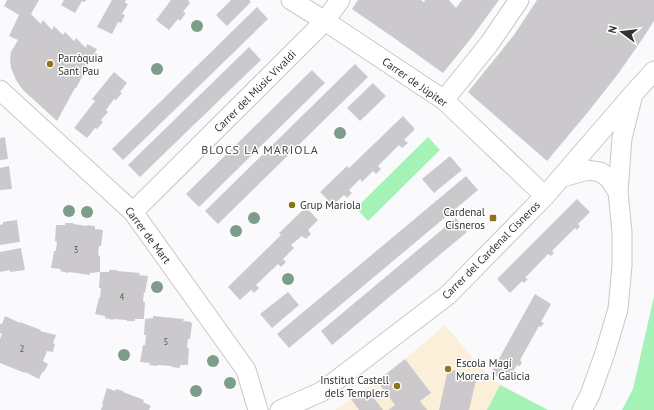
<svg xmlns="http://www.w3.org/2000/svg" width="654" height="410" viewBox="0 0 654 410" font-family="'PT Sans',sans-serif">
<rect width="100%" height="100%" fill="#fafafd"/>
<path fill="#fbefda" d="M445,325l46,54 57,31h-213l42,-29 28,-22z"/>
<path fill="#a5f2b7" d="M428,137l12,13 -72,71 -12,-13z
M654,296v114h-32l11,-21z
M500,385l48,25h-61z"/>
<path fill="#ccc9cc" d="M7,0h32l-8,14 10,10 2,-4 9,10 2,-4 9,9 2,-3 9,9 2,-3 10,10 1,-4 10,5 -21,39h-1l-18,33 -34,-31 -7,-10 -2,-5 -3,-7 -1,-9 1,-7 7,-12 -9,-4 10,-21 -15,-9z
M64,0h22l-1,2 -3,-1 -7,12 -14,-8z
M112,0h14l-1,3 3,1 -6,10 3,1 -4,8 -3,-1 -6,12 -15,-7z
M171,0h18l-1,1 2,2 -7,9 3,1 -6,8 -2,-2 -9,11 -13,-10z
M231,0h18l2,2 -24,24 -11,-11z
M358,0h63l3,2 1,-2h24l7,8 6,-8h37l-30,41 -26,32 -49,-35 -42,-29z
M537,0h117v21l-13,20 -23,33 -30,38 -41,49 -79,-69 46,-57z
M257,7l11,12 -145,141 -11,-11z
M249,47l12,13 -121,117 -12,-12z
M355,64l13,13 -150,147 -13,-13z
M312,70l13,13 -126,124 -13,-13z
M114,72l13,11 -7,9 2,1 -6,7 -2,-1 -8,11 2,2 -7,8 2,2 -6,7 -2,-1 -8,10 -13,-10 21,-27 -3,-2z
M373,83l13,13 -26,25 -13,-13z
M403,116l12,13 -11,11 4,3 -6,5 -3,-3 -21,21 3,3 -5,5 -3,-3 -11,11 -2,-3 -11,11 3,3 -5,5 -3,-3 -11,10 -13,-13 27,-26 2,2z
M5,137l3,22 -8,1v-22z
M450,156l12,14 -28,23 -12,-14z
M9,166l3,23 -12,1v-22z
M466,176l12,14 -189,158 -12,-14z
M577,199l13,13 -12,12 2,2 -3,4 -2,-2 -23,23 2,2 -3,3 -3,-2 -23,24 3,1 -4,4 -2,-2 -12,12 -13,-14z
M306,207l12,13 -10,10 3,4 -5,5 -4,-3 -11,9 3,3 -11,11 3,3 -5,5 -3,-3 -22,21 3,3 -5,5 -3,-3 -11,10 -12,-13 53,-52 -2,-2z
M456,218l11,14 -135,113 -11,-14z
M17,220l3,22 -20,3v-20l3,-1v-2z
M65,223h8v1l14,2v-1l8,1v3l8,1 -2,16h-2l-1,9 2,1v16l-10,1v2l-21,-3 -1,1 -8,-2 1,-2 -10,-1 3,-17h2l1,-9 -2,-1 1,-16h9z
M21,248l4,22 -15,2v-2l-10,2v-20z
M109,270h8v1l23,2 -1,2 9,1 -3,17 -1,-1 -1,10h2l-1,17h-9v2h-8v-1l-14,-1v1l-8,-2v-2l-10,-2 4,-16h1l1,-10h-2l1,-16h9z
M288,292l11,13 -27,23 -12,-14z
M535,294l16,10 -10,18 3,1 -3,4 -2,-1 -19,34 2,2 -2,4 -3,-1 -10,17 -16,-9z
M5,316l15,7v-1l21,8 -1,1 16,4 -3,8 2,1 -2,8 -6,-1 -4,10 5,3 -4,8 -1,-1 -4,8 -14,-7v1l-25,-10v-24l2,-5 -2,-1v-9h2z
M153,316l31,3 -1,2 8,1 1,2 -2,15h-2l-1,9h2l-1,17h-8v3l-8,-1v-1l-15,-1v1l-8,-1 1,-2 -10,-1 3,-17h2l1,-10h-2l1,-16 8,-1z
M405,359l26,34 -11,8 7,9h-39l7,-5 -18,-24z
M448,369l29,7 -8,34h-30z
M107,388l8,3 1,-2 7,2v1l21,8 -1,2 8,4 -2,4h-48l2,-5 -1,-1z
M367,389l16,21h-24l-8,-11 11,-8 1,1z"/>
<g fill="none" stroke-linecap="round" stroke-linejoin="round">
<defs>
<path id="street" d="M291,0l34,21 119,79 101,96
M0,90l133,122 113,158 12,40
M444,100l45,-56 30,-44
M563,177l25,-7 12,2 9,6 9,14
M133,212l192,-191 15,-21
M280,410l41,-18 127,-97 97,-99 88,-102 21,-23
M582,410l8,-15 15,-42 13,-44 4,-44v-33l-4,-40 4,-54 10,-40"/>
</defs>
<use href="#street" stroke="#c7c7ca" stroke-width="21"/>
<use href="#street" stroke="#fff" stroke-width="19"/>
</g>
<g fill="#7d9d8a">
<circle cx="197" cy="26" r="6"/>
<circle cx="157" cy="69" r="6"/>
<circle cx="340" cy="133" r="6"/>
<circle cx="69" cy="211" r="6"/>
<circle cx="87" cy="212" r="6"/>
<circle cx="254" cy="218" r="6"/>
<circle cx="236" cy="231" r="6"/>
<circle cx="288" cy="279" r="6"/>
<circle cx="157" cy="287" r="6"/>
<circle cx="124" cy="355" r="6"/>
<circle cx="213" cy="361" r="6"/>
<circle cx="230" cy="383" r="6"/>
<circle cx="196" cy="391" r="6"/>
</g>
<g fill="#8e751a" stroke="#fff" stroke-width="1.5">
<circle cx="50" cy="64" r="4"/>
<circle cx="292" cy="205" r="4"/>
<rect x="489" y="214" width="8" height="8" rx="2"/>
<circle cx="448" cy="369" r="4"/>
<circle cx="397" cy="386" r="4"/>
</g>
<g text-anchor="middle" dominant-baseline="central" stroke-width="3" stroke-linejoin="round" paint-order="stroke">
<g font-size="9" fill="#58585a">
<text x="76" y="249">3</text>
<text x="122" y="296">4</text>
<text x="166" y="341">5</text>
<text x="22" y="348">2</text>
</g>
<g font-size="11" fill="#323234" stroke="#fff" text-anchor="start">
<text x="58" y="58">Parròquia<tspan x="58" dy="13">Sant Pau</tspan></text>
<text x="300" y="205">Grup Mariola</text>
<text x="485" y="212" text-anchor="end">Cardenal<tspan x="485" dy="13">Cisneros</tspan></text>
<text x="456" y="363">Escola Magí<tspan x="456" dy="13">Morera I Galicia</tspan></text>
<text x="389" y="380" text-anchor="end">Institut Castell<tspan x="389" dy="13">dels Templers</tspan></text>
</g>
<g font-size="11" fill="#323234" stroke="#fff">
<text transform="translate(415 82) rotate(35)">Carrer de Júpiter</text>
<text transform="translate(255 91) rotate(-45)">Carrer del Músic Vivaldi</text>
<text transform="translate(148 235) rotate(53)">Carrer de Mart</text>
<text transform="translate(491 250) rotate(-45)">Carrer del Cardenal Cisneros</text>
</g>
<g font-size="12" letter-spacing="1" fill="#47474a" stroke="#fff">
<text x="260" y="149">BLOCS LA MARIOLA</text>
</g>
</g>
<g transform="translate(622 32) rotate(285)" stroke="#ffffff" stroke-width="3" paint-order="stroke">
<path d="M0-3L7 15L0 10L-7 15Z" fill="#323234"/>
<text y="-6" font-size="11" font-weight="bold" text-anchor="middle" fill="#323234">N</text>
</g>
</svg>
